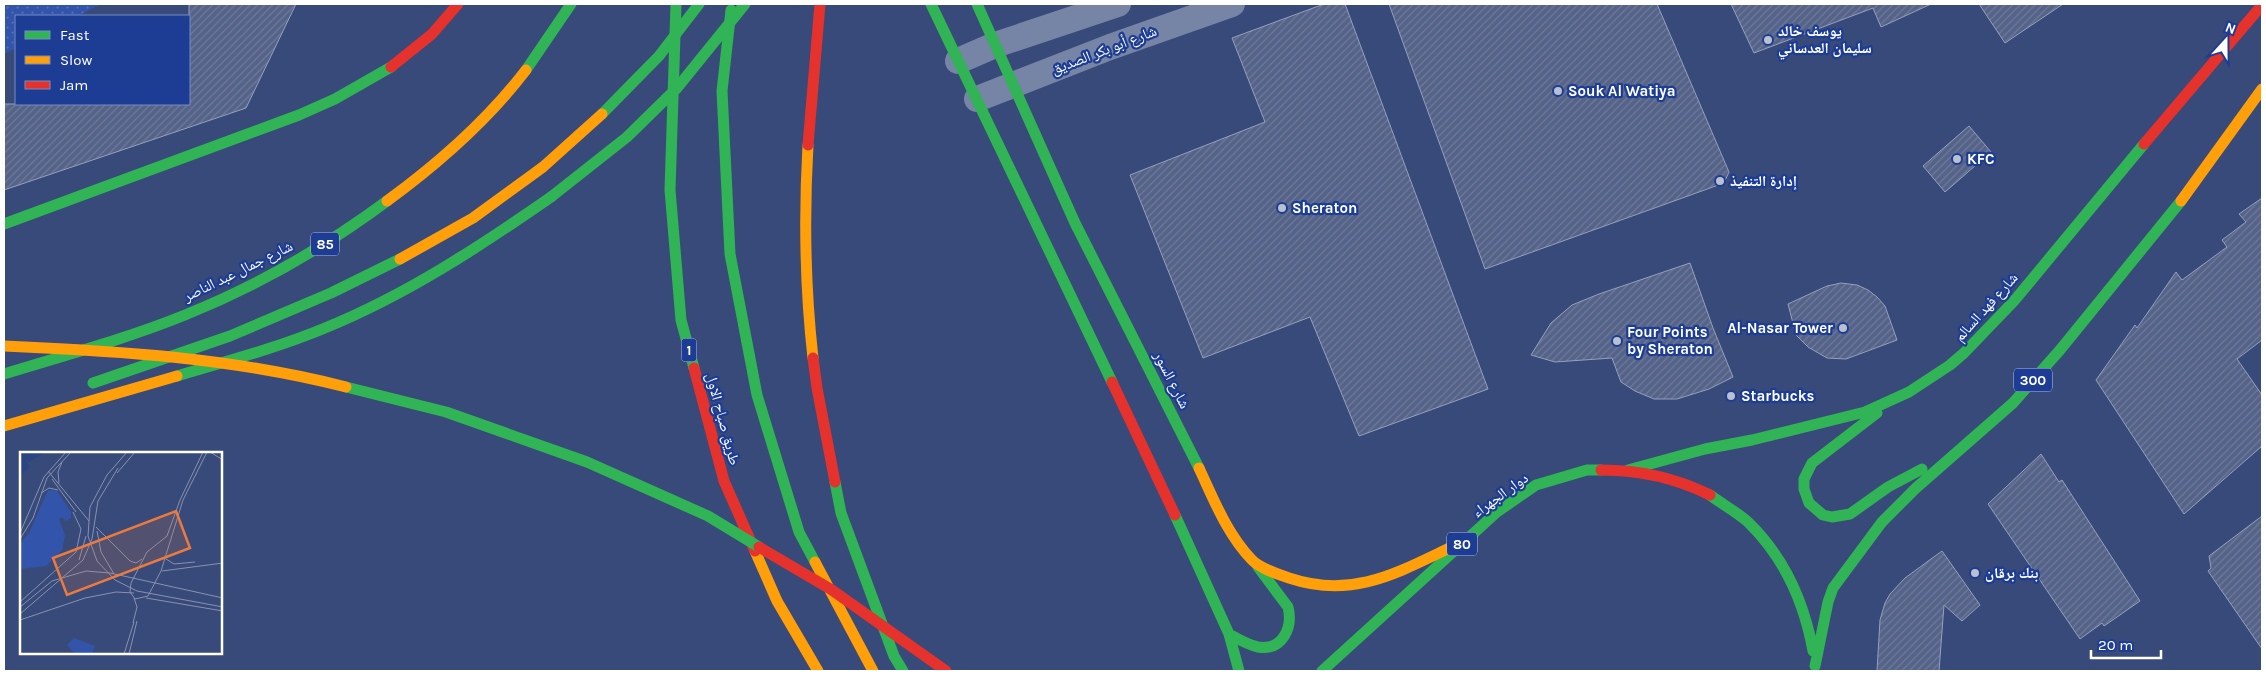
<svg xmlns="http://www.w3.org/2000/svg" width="2266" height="675" viewBox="0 0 2266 675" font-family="Karla,'Noto Naskh Arabic',sans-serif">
<defs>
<pattern id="grass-dots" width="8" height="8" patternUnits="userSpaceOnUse" patternTransform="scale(1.25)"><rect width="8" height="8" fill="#3354ab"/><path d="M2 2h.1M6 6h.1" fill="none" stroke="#526eb8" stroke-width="1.8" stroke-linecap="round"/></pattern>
<pattern id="building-hatch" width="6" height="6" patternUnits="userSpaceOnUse" patternTransform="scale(1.25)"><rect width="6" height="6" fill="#556389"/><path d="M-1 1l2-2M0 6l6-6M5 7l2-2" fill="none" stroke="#6e7a9b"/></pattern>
</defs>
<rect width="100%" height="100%" fill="#384a7a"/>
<path fill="url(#grass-dots)" d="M4,4h97l-23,12h-62v32l-12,6z"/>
<path fill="url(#building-hatch)" stroke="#96a0ba" d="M189,4h107l-50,104 -242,82v-86h185z
M1324,4h21l143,385 -129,47 -49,-119 -107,41 -73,-183 135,-53 -33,-84z
M1389,4h268l72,168 -5,11 -239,86z
M1731,4h200l-50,23 -8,-19 -119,45z
M1979,4h84l-58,39z
M1969,126l22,26 -46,40 -22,-26z
M2262,198v142l-25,19 25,36v51l-78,68 -88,-134 39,-55 2,3 39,-56 6,8 45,-33 -5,-7 24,-18 -7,-8z
M1690,263l23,65 20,49 -24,12 -32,10h-23l-19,-8 -14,-9 -9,-24 -57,4 -24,-7 20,-32 21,-18 27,-11z
M1841,283l16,2 11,5 9,7 8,9 12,34 -51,19 -19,-1 -19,-11 -12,-12 -8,-31 39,-18z
M2041,454l18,28 3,-2 78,121 -36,25 -2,-3 -22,16 -92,-135z
M2262,516v133l-54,-78 3,-3 -2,-12z
M1942,551l38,54 -18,16 -18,-16 -5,66h-62l3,-51 5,-17 5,-9 15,-16z"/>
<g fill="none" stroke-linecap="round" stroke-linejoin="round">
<path stroke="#7684a5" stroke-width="26" d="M958,61l37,-16 123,-41
M977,99l133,-52 122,-43"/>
<path stroke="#30b455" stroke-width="11" d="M676,4l-6,186 11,130 13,48
M931,4l181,378
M977,4l98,219 124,245
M731,10l-9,81 8,163 27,141 42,137 16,30
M526,70l45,-66
M4,224l295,-109 36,-16 56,-32
M4,374c61,-19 122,-35 181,-59 72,-29 140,-68 202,-114
M177,376c50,-15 100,-28 148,-48 81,-33 154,-81 226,-131
M93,383l137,-47 101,-43 69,-34
M1877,413l-65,50 -8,16v10l5,14 14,12 9,2 18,-3 38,-27 34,-18
M1628,470l77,-21 47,-9 113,-28 44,-20 41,-27 14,-12 50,-52 130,-157
M835,482l6,31 53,143 9,15
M1710,495c12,9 27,17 38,27 37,36 56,79 65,129
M1175,515l54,119 10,37
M1229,634c9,5 19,11 29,13 25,4 35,-20 30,-40l-30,-40
M1815,666l13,-64 5,-14 49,-66 34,-34 97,-85 47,-53 121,-149
M1322,671l175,-159 39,-27 51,-15h14"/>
<path stroke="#ff9f0a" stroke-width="11" d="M808,145c-4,70 -3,142 5,213
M387,201c52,-38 100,-80 139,-131
M2181,201l81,-112
M4,426l173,-50
M1199,468c15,32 28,66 53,92 9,9 26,14 37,18 66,22 111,-7 169,-34
M755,551l22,50 41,70
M815,562l58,109"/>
<path stroke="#e5322d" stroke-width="11" d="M391,67l41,-33 26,-30
M2144,144l118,-139
M808,145l12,-141
M813,358l4,30 18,94
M694,368l30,113 31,70
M1112,382l63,133
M1601,470c38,0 75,8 109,25"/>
<path stroke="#30b455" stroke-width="11" d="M602,114l57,-58 40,-52
M551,197l76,-60 50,-49 68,-84
M346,387l100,25 141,50 121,54 51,31"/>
<path stroke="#ff9f0a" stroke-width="11" d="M400,259l73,-41 70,-51 59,-53
M4,346c117,5 228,12 342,41"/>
<path stroke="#e5322d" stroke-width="11" d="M759,547l73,43 114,81"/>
</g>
<g fill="#b9c0d0" stroke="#1d3d95" stroke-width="2">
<circle cx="1768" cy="40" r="5"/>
<circle cx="1558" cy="91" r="5"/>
<circle cx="1957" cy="159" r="5"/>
<circle cx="1720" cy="181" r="5"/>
<circle cx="1282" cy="208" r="5"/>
<circle cx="1843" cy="328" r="5"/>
<circle cx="1617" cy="341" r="5"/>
<circle cx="1731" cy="396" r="5"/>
<circle cx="1975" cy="573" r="5"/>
</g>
<g text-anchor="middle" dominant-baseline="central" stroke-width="4.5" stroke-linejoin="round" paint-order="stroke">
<g fill="#1d3d95" stroke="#bbc5df" stroke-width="1">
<rect x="311" y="232.5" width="28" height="23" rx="4"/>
<rect x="681.5" y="338.5" width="15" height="23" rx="4"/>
<rect x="2014" y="368.5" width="38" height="23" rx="4"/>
<rect x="1447" y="532.5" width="30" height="23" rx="4"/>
</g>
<g font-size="14" font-weight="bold" fill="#fff">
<text x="325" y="244">85</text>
<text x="689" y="350">1</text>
<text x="2033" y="380">300</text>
<text x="1462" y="544">80</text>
</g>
<g font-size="15" font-weight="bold" fill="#fff" stroke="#1d3d95" text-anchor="start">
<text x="1778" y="31">يوسف خالد<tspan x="1778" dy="17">سليمان العدساني</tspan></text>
<text x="1568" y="91">Souk Al Watiya</text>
<text x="1967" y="159">KFC</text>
<text x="1730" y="181">إدارة التنفيذ</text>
<text x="1292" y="208">Sheraton</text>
<text x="1833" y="328" text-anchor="end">Al-Nasar Tower</text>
<text x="1627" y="332">Four Points<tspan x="1627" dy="17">by Sheraton</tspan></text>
<text x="1741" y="396">Starbucks</text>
<text x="1985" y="573">بنك برقان</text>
</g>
<g font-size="15" fill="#fff" stroke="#1d3d95">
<text transform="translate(1104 50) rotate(-21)">شارع أبو بكر الصديق</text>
<text transform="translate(238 271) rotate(-26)">شارع جمال عبد الناصر</text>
<text transform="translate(1986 307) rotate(-48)">شارع فهد السالم</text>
<text transform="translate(1172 380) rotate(63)">شارع السور</text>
<text transform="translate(723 419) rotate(75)">طريق صباح الاول</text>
<text transform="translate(1500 495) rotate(-36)">دوار الجهراء</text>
</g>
</g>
<g transform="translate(20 452)">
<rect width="202" height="202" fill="#384a7a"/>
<path d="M28,38l9,1 14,21v6l-5,3 -4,-4 -3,2 6,16 -3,15 -16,16 -26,3v-25l9,-11zM54,186l21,8 -3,8h-17l-8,-9z" fill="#3354ab"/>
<path d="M0,0h25l-16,10 -4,-3 5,8 -10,8z" fill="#2d4484"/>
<path fill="none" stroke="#8892af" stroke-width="1" d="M107,0l-20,23 -17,32 -2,29 9,25 18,19 22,11 86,16M183,0l-23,48 -13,36 -20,16 -16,31 -1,9 5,7 13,-3 13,-25 22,-71 24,-48M190,0l13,8M28,19l41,50M97,21l18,-21M32,27l24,33M39,31l-1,-11 4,-10M21,41l8,-5 9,2M76,75l34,34 6,2 6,-4M77,79l4,21 13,22M0,81l24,-56 22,-25M0,87l13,-21 14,-40 24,-26M146,107l8,5 21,-2M59,108l7,-24M142,119l61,-8M126,146l77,13M0,150l56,-50 5,-23 -8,-17M0,155l32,-26 34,-10 24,2 113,25M0,162l63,-54 9,-21 6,-38 20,-33M0,168l65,-22 31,-6 18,1M113,171l4,-16 -3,-9M104,202l10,-32M109,202l8,-33"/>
<path fill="#ed7a3d" fill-opacity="0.15" stroke="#ed7a3d" stroke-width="2.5" d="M156,59l14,37 -123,47 -14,-37z"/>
<rect width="202" height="202" fill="none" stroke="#fff" stroke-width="2.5"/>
</g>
<rect width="2266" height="675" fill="none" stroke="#ffffff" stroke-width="10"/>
<rect x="15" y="15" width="175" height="90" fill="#1d3d95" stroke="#778bbf"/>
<rect x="25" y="31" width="25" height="8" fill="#30b455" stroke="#778bbf"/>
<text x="60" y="40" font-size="15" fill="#ffffff">Fast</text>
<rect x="25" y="56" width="25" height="8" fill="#ff9f0a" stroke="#778bbf"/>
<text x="60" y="65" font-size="15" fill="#ffffff">Slow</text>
<rect x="25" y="81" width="25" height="8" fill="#e5322d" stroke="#778bbf"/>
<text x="60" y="90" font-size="15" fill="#ffffff">Jam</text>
<g transform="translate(2226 40) rotate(21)" stroke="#1d3d95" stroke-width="4" paint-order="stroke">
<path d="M0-4L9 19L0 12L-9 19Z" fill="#ffffff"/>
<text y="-8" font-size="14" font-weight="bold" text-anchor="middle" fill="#ffffff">N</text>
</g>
<path d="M2091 650v8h70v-8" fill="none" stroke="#ffffff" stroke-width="2.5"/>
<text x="2098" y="650" font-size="15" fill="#ffffff" stroke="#1d3d95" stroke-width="4" paint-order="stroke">20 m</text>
</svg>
